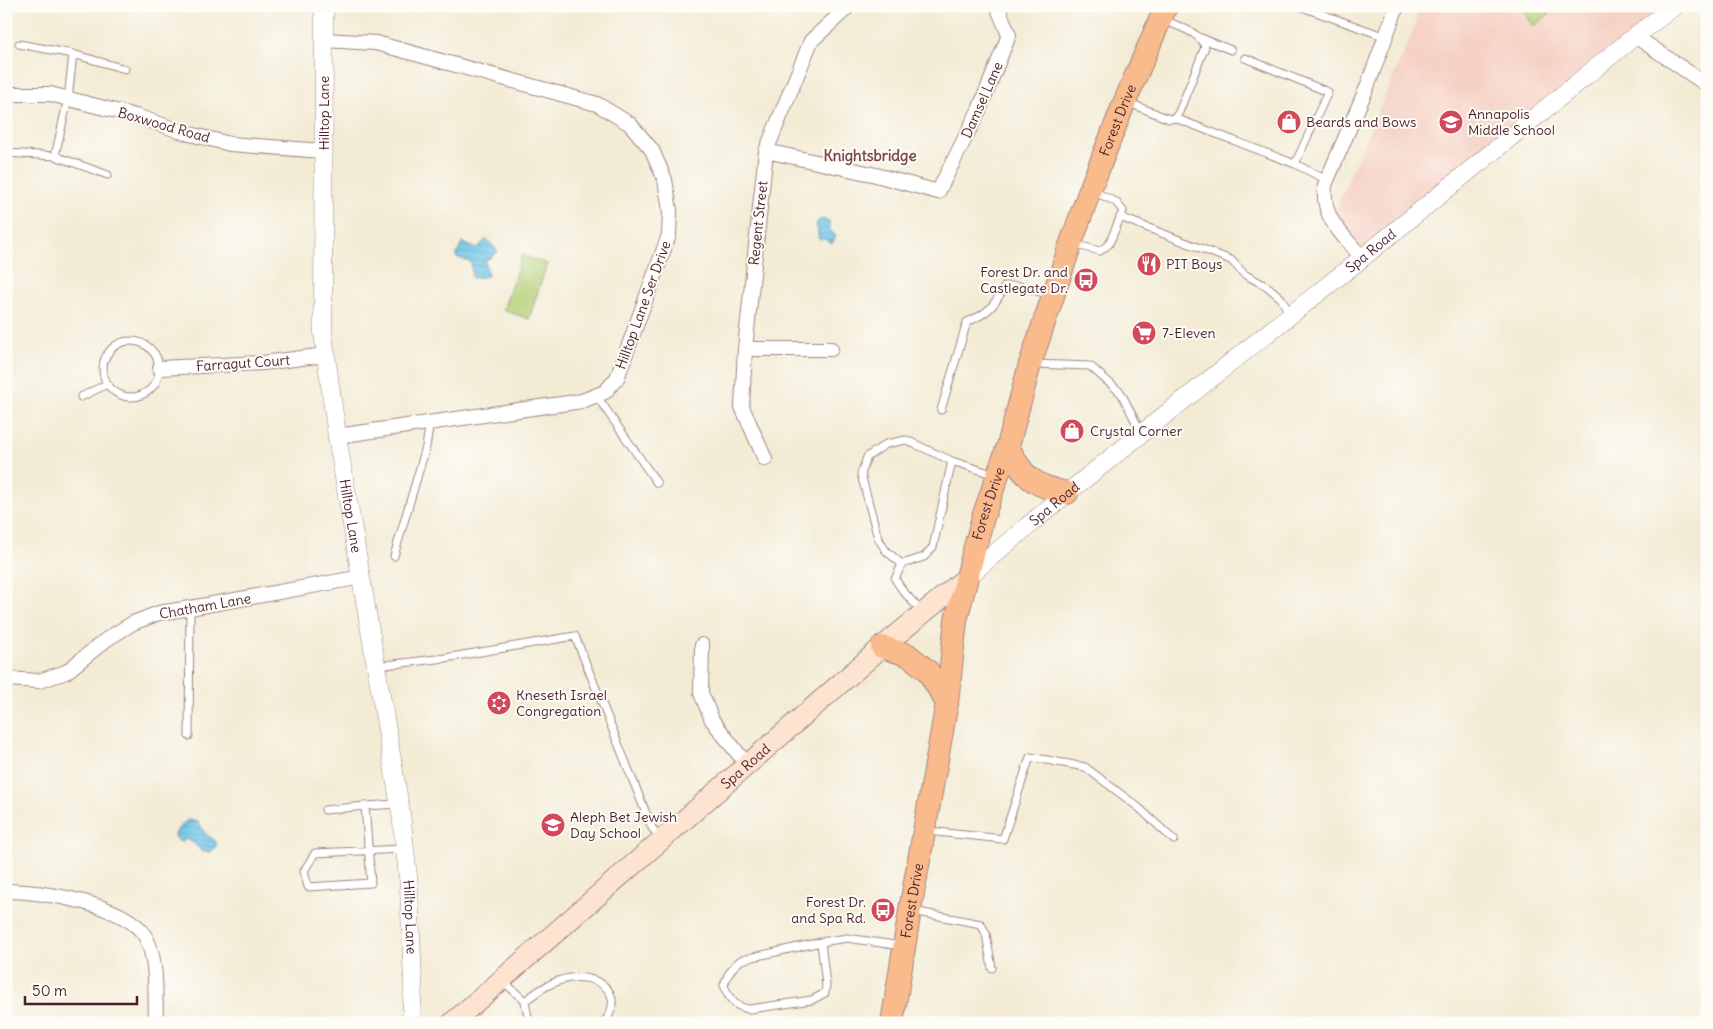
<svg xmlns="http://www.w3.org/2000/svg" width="1713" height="1029" viewBox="0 0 1713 1029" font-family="Delius,sans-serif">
<defs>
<pattern id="water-rules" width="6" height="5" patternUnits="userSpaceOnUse" patternTransform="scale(1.25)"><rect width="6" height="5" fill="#6ac4e8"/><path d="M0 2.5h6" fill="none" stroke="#5da8c7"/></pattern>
</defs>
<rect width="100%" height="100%" fill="#fdfcf7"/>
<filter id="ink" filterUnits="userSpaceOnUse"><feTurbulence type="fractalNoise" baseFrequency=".02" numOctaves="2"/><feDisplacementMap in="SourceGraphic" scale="10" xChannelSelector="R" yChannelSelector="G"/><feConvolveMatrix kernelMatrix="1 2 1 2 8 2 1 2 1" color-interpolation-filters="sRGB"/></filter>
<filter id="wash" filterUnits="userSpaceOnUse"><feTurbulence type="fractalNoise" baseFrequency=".0096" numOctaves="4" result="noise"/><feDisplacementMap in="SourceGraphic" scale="20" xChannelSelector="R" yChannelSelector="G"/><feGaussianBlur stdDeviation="1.12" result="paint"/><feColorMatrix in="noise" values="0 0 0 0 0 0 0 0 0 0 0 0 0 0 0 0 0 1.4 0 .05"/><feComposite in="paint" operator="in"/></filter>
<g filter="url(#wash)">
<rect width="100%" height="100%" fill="#f3ebd4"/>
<path fill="#f6d1c5" d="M1418,6h264l-323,244 -29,-29 86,-197z"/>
<path fill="#b2d077" stroke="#7e7851" d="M1520,6h39l-25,20z
M522,255l25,9 -18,55 -26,-9z"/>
<path fill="url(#water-rules)" stroke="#5a728a" d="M821,219l8,2 1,9 6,6 -4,8 -7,-5h-6c-2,-5 0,-8 -3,-13l1,-4z
M487,239l11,13 -13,9 3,15 -16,2 -1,-16 -15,-5 6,-15 14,7z
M188,820l10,2c3,3 4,7 7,11 6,7 19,8 6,19h-9c-5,-6 -9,-11 -17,-13l-4,3c-13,-6 -1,-16 7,-22z"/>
</g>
<g filter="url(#ink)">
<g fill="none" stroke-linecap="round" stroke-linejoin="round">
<defs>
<path id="service" d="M1299,6l87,31
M1201,38l30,12
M19,44l54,10 52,15
M1127,102l42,17 6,-1 4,-6 26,-65c-4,-15 -29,-21 -41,-27
M1175,118l120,46 33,-72 -83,-34
M6,153l49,3 53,19
M55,156l13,-57 5,-45
M1295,164l32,16
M1120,217l111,43 13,14 24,13 13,11 9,17
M1073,244l27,7 9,-7 14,-33 -7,-9 -23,-11
M103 369a28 28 0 1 1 56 0a28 28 0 1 1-56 0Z
M1033,364l57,2 31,27 20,39
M596,395l61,88
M81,397l26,-13
M941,410l26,-88c22,-9 27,-16 38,-36h15l30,9
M952,461l43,14
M394,556l32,-109 4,-25
M902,564l-16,-13 -8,-13 -17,-64 6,-17 19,-13 20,-4 46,21 -19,86 -9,10 -22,7 -7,15 8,12 19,21
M377,666l68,-8 130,-22 77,192 10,11
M189,736l1,-128
M365,806l34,-2
M325,810l40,-4 6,77 -63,4 -4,-16 11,-18 89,-4
M927,831l76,8 27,-82 55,10 53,40 36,33
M913,911l68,13 5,10 6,34
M821,942l5,43 -1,8 -13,7 -62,9c-15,-1 -22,-11 -26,-24l4,-10 6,-9 7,-6 12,-3 68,-15 26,-4 54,8
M503,981l22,20 4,22
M525,1001c14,-11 27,-20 45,-23 30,-4 56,16 34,45"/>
<path id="minor" d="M1635,36l72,49
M324,40l52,3 221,61 33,20 22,26 13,30 5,30 -1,25 -52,143 -12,14 -23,9 -245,35
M6,94h44l89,23 47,16 44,11 93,7
M766,151l110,24 62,17 41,-82 30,-75 -12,-29
M1362,258c-21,-26 -40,-38 -37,-73l42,-98 30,-81
M745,349h86
M160,368l103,-5 62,-8
M765,459l-23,-52 3,-58 21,-198 45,-110 38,-35
M702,645l-1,48 11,27 35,45
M6,679l33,2 27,-9 41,-33 26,-16 26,-10 31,-5 172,-31
M6,891c35,0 120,13 139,45 13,22 10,61 11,87"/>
<g id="tertiary">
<path id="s1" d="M324,6l-1,327 14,103 64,377 8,73 4,97 -2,40"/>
<path id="s2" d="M967,577l100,-84 295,-235 273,-222 40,-30"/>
</g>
<g id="secondary">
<path id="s3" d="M452,1023l430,-376 85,-70"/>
</g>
<g id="primary">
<path d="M1008,446c14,31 26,40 59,47"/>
<path d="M882,647l26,8 20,16 19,32"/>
<path id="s4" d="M892,1023l18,-113 37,-207 9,-83 11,-43 16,-60 25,-71 22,-82 41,-121 19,-53 35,-89 41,-95"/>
</g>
</defs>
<use href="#service" stroke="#9e8580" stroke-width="9"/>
<use href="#minor" stroke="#9e8580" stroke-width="16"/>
<use href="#tertiary" stroke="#9e8580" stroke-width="19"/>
<use href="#secondary" stroke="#9e8580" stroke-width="22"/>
<use href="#primary" stroke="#9e8580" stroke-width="24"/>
<use href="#service" stroke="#fff" stroke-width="7"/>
<use href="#minor" stroke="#fff" stroke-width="14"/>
<use href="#tertiary" stroke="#fff" stroke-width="18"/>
<use href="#secondary" stroke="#fde4d1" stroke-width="20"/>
<use href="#primary" stroke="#fabb8c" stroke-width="22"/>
</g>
</g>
<defs>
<symbol id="shop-disc" viewBox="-11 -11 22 22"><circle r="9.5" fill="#d1495b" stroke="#fdfcf7"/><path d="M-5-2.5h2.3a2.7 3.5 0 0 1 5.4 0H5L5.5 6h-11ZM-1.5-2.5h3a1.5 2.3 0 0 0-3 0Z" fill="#fff"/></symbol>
<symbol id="school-disc" viewBox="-11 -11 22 22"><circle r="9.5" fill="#d1495b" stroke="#fdfcf7"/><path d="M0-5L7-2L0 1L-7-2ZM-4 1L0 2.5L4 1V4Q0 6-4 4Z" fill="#fff"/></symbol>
<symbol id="restaurant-disc" viewBox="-11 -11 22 22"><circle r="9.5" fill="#d1495b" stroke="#fdfcf7"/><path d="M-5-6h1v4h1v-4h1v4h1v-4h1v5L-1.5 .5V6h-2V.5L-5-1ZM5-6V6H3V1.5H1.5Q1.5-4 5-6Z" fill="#fff"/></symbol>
<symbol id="bus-disc" viewBox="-11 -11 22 22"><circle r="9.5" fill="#d1495b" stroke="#fdfcf7"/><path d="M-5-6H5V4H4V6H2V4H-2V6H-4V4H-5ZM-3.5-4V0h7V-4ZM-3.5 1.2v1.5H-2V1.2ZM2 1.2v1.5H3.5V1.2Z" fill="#fff"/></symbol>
<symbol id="supermarket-disc" viewBox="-11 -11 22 22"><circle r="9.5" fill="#d1495b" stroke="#fdfcf7"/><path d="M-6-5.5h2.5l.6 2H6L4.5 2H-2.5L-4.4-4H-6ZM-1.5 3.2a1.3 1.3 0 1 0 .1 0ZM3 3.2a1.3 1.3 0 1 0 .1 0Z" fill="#fff"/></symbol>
<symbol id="synagogue-disc" viewBox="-11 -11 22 22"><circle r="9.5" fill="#d1495b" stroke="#fdfcf7"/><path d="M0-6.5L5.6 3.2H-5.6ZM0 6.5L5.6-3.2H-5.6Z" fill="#fff"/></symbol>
</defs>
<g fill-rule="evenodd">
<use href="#shop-disc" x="1275" y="108" width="28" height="28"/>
<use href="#school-disc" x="1437" y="108" width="28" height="28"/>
<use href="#restaurant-disc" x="1135" y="250" width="28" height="28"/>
<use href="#bus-disc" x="1072" y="266" width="28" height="28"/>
<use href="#supermarket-disc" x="1130" y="319" width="28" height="28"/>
<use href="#shop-disc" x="1058" y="417" width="28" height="28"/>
<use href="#synagogue-disc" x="485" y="689" width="28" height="28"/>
<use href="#school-disc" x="539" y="811" width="28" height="28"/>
<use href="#bus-disc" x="869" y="896" width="28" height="28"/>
</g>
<g text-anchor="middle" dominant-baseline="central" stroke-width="4" stroke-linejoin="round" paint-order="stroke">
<g font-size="14" fill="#4a1f2b" stroke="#fdfcf7">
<text transform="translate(982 100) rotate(-66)">Damsel Lane</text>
<text transform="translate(324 113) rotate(-90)">Hilltop Lane</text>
<text stroke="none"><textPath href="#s4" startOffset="934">Forest Drive</textPath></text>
<text transform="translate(164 125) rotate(16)">Boxwood Road</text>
<text transform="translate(758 223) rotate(-84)">Regent Street</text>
<text stroke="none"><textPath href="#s2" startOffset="519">Spa Road</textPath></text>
<text transform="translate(643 305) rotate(-70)">Hilltop Lane Ser Drive</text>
<text transform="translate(243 363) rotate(-4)">Farragut Court</text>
<text stroke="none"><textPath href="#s2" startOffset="114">Spa Road</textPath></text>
<text stroke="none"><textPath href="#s4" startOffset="529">Forest Drive</textPath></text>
<text stroke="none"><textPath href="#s1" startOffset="512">Hilltop Lane</textPath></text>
<text transform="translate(205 606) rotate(-10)">Chatham Lane</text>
<text stroke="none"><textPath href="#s3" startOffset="390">Spa Road</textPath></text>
<text stroke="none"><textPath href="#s4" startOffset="124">Forest Drive</textPath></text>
<text stroke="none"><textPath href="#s1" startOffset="918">Hilltop Lane</textPath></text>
</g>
<g font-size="14" fill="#4a1f2b" stroke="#fdfcf7" text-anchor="start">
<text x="1468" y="114">Annapolis<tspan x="1468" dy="16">Middle School</tspan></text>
<text x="1306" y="122">Beards and Bows</text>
<text x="1166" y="264">PIT Boys</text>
<text x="1068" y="272" text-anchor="end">Forest Dr. and<tspan x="1068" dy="16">Castlegate Dr.</tspan></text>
<text x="1162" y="333">7-Eleven</text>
<text x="1090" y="431">Crystal Corner</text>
<text x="516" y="695">Kneseth Israel<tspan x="516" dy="16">Congregation</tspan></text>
<text x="570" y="817">Aleph Bet Jewish<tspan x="570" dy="16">Day School</tspan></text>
<text x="866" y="902" text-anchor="end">Forest Dr.<tspan x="866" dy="16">and Spa Rd.</tspan></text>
</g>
<g font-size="15" font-weight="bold" fill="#7e484b" stroke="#fdfcf7">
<text x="870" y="155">Knightsbridge</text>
</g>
</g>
<rect width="1713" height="1029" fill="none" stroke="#fdfcf7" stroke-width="25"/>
<path d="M25 996v8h112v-8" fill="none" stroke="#4a1f2b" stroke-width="2.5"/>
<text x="32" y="996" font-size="15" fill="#4a1f2b" stroke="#fdfcf7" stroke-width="4" paint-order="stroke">50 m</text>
</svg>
